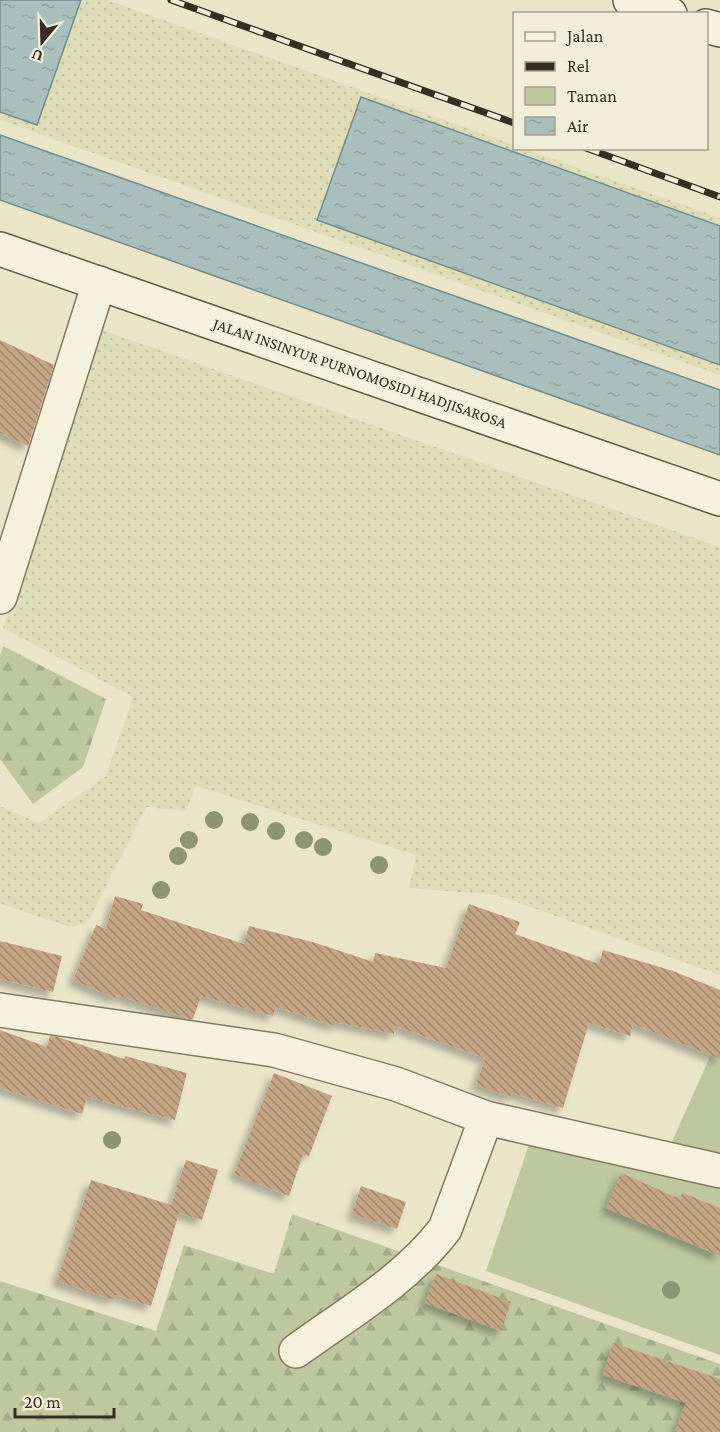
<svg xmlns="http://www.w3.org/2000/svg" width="720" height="1432" viewBox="0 0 720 1432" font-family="'Crimson Pro',serif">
<defs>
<pattern id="farmland-dots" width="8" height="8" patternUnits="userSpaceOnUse" patternTransform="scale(1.5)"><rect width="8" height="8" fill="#dfddb7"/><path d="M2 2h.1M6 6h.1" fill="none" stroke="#c0be9d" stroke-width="1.8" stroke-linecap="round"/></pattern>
<pattern id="forest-firs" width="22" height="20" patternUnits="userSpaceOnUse" patternTransform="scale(1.5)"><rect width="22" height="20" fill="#bec79e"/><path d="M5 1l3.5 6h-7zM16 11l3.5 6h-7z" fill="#a4ab88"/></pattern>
<pattern id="water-ripples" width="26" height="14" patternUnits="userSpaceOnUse" patternTransform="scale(1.5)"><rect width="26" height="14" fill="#a9bfbb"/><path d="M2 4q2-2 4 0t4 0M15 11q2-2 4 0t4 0" fill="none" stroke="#92a4a0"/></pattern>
<pattern id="building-back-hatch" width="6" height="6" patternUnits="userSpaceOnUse" patternTransform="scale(1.5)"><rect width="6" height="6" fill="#c4a583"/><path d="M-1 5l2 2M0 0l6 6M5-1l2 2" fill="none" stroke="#a0876b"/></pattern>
<filter id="shadow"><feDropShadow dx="-5.5" dy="5.5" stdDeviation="3" flood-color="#0004"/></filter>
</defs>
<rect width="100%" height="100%" fill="#eae4c9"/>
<path fill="url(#farmland-dots)" d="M0,0h107l407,145v3l10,1 196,69v157l-720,-255z
M102,330l618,217v428l-223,-80 -88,-7 7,-33 -220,-69 -10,25 -40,-4 -58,115 -17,5 -71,-23v-98l39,17 67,-47 27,-79 -130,-69z"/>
<path fill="#bec79e" d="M720,1034v321l-234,-84 52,-153 133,26z"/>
<path fill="url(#forest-firs)" d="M3,646l103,53 -23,68 -50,37 -33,-45v-103z
M292,1214l428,150v68h-720v-151l156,50 28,-86 90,29z"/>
<path fill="url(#water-ripples)" stroke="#718d89" stroke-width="1.5" d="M0,0h81l-44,125 -37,-13z
M361,97l359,129v139l-403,-145z
M0,135l720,255v65l-720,-255z"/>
<path fill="url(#building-back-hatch)" filter="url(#shadow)" d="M0,340l54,25 -26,81 -28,-13z
M115,896l28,8 -2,6 103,34 5,-18 67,17 57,19 2,-9 71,15 23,-64 51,18 -5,12 84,30 4,-14 70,21 47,19v69l-87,-35 -3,12 -41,-13 -26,85 -51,-15 -1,4 -35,-12 9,-27 -90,-32 -1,8 -58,-12 -1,4 -59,-19 -3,9 -72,-20 -8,23h-4l-72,-24 -2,3 -42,-18 23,-55 10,4z
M0,941l62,15 -9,36 -53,-13z
M0,1030l47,17 3,-11 8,1 66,22 1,-3 62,17 -12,47 -88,-23 -5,17 -82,-26z
M274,1073l58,23 -23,60 -6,-2 -14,42 -55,-22z
M186,1160l32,10 -16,50 -23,-7 -28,93 -35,-11 -2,5 -57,-19 34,-101 80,25z
M621,1173l59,26 3,-6 37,15v48l-114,-48z
M361,1186l45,16 -9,27 -45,-15z
M436,1274l75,28 -10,29 -76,-28z
M613,1343l107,36v53h-45l11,-29 -83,-28z"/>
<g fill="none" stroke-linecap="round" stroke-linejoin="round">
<defs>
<path id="street" d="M0,597l99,-314
M0,1010l274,40 122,34 90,34 234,53
M296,1351c51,-37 110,-71 149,-122l41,-111"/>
<path id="secondary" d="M630,0l40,14
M706,26l14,4
M0,249l720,250"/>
</defs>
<use href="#street" stroke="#857760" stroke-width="36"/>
<use href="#secondary" stroke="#675843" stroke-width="36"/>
<use href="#street" stroke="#f6f1dc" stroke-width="33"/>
<use href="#secondary" stroke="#f6f1dc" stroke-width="33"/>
<defs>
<path id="rail" d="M171,0l343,123
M586,148l134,49"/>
</defs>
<use href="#rail" stroke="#372e22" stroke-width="7"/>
<use href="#rail" stroke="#f2edd8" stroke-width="4.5" stroke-dasharray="14" stroke-linecap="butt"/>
</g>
<g fill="#8e9372">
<circle cx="214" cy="820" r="9"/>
<circle cx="250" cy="822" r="9"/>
<circle cx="276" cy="831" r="9"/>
<circle cx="189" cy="840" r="9"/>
<circle cx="304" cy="840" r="9"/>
<circle cx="323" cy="847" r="9"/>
<circle cx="178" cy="856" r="9"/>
<circle cx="379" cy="865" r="9"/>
<circle cx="161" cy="890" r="9"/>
<circle cx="112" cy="1140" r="9"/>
<circle cx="671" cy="1290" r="9"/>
</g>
<g text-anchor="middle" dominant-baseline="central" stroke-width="4.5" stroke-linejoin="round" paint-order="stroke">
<g font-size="16" fill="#372e22" stroke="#f2edd8">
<text transform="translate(360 373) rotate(19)">JALAN INSINYUR PURNOMOSIDI HADJISAROSA</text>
</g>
</g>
<rect x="513" y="12" width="195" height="138" fill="#f2edd8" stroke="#a7a18f" stroke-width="1.5"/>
<rect x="525" y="32" width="30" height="9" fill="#f6f1dc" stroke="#a7a18f" stroke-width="1.5"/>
<text x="567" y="42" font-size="18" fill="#372e22">Jalan</text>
<rect x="525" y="62" width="30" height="9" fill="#372e22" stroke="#a7a18f" stroke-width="1.5"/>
<text x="567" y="72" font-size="18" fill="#372e22">Rel</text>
<rect x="525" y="87" width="30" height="18" fill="#bec79e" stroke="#a7a18f" stroke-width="1.5"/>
<text x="567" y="102" font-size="18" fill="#372e22">Taman</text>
<rect x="525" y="117" width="30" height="18" fill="url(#water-ripples)" stroke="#a7a18f" stroke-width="1.5"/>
<text x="567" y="132" font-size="18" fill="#372e22">Air</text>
<g transform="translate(42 42) rotate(199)" stroke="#f2edd8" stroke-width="4.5" paint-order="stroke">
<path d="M0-4.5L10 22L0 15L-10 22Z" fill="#372e22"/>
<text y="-9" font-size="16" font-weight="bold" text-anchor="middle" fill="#372e22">U</text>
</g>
<path d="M15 1408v9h99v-9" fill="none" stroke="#372e22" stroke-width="3"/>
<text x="24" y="1408" font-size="18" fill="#372e22" stroke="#f2edd8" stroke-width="4.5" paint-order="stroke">20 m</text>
</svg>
